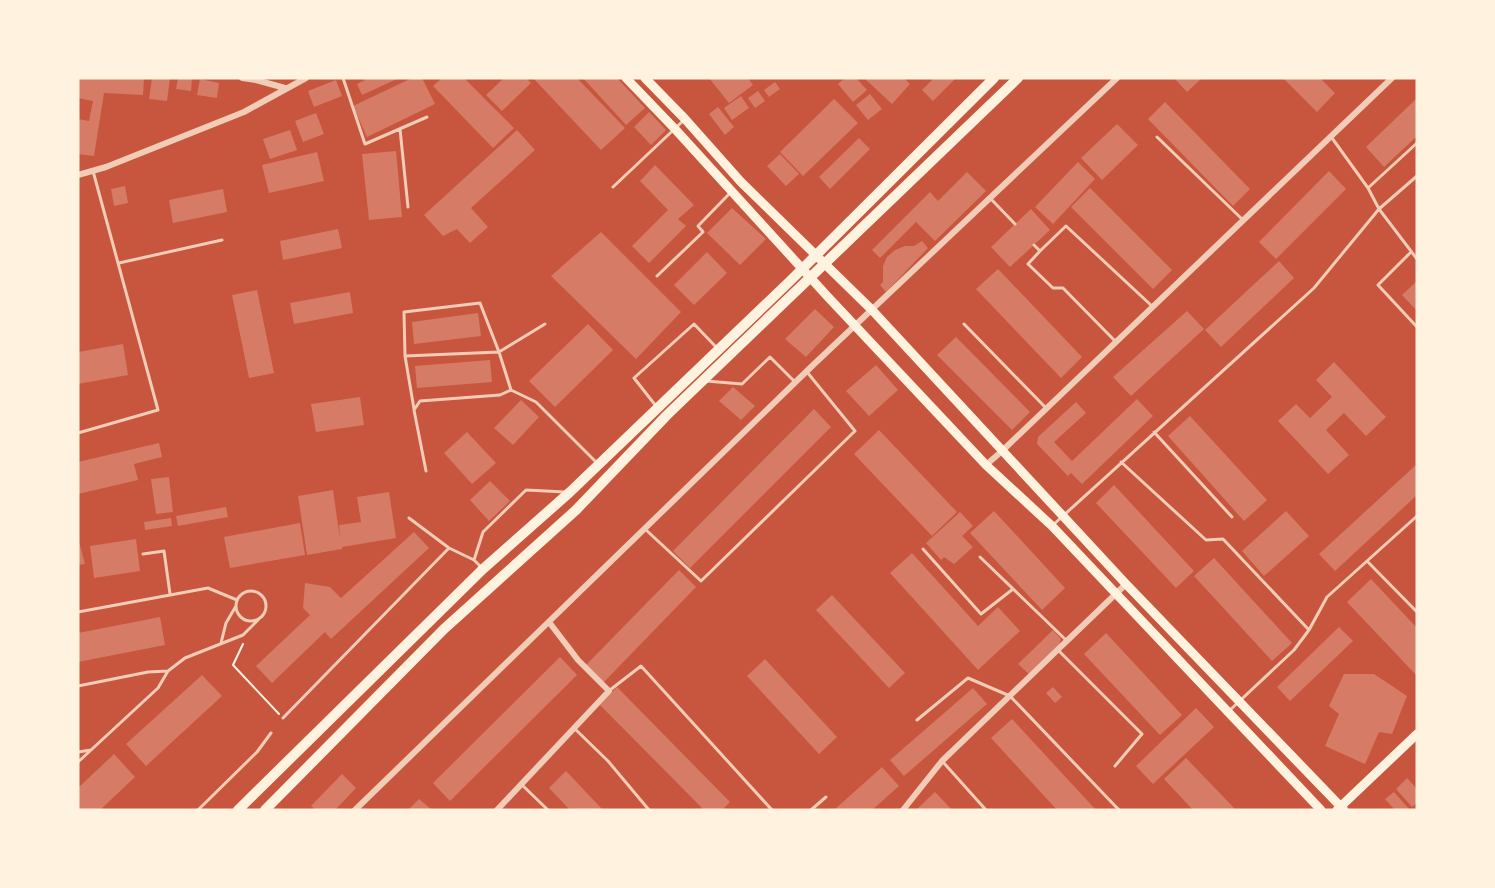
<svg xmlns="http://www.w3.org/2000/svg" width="1495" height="888" viewBox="0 0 1495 888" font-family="'Work Sans',sans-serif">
<rect width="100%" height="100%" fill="#c8553d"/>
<path fill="#d67c66" d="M78,78h66l-1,17 -39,-2 -10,63 -16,-2v-35l11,2 4,-20 -15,-3z
M152,78h18l-3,23 -18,-2z
M178,78h14l-1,13 -15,-2z
M364,78h35l-37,17 -5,-11 8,-4z
M412,78h10l13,26 -68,33 -14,-31z
M442,78h22l50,50 -21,20 -60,-62z
M504,78h22l5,5 -29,28 -16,-16z
M533,78h44l48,50 -24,22z
M583,78h34l28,30 -19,17z
M709,78h39l5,7 -24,18z
M845,78h11l11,12 -14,12 -15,-18z
M864,78h40l6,6 -18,20z
M934,78h22l-23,23 -11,-11z
M1174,78h28l-15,14z
M1283,78h37l15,15 -18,19z
M200,79l19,4 -2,15 -20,-3z
M336,80l6,16 -28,11 -6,-16z
M775,82l5,7 -11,8 -5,-7z
M758,91l7,10 -10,7 -7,-10z
M870,94l12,15 -14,11 -12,-15z
M741,96l8,12 -17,12 -8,-12z
M1417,98v38l-33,31 -18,-20z
M834,99l24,24 -55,53 -23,-24z
M1165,102l85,87 -17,17 -85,-87z
M718,107l16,20 -9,8 -16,-21z
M649,112l17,18 -15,15 -17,-18z
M316,113l8,21 -21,8 -8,-21z
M1117,124l21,21 -36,35 -21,-22z
M290,130l7,20 -27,9 -7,-20z
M517,130l18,20 -64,58 17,19 -18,16 -13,-14 -14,7 -19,-21z
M859,138l11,11 -40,40 -11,-12z
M396,151l6,66 -33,3 -7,-66z
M317,152l7,29 -55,12 -7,-28z
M780,154l19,20 -13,12 -19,-20z
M1078,162l17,17 -42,45 -18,-17z
M655,165l39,40 -16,14 8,7 -37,37 -17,-17 36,-36 -28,-29z
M1329,171l17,18 -70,70 -17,-17z
M967,172l19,19 -51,50 -19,-19 -36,36 -8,-8 58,-58 8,9z
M125,186l3,17 -14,3 -3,-17z
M1090,188l82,82 -19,19 -82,-82z
M223,189l4,23 -54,11 -4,-23z
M732,208l34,31 -26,26 -33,-32z
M1031,209l19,21 -40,37 -19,-20z
M338,229l4,19 -59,12 -3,-19z
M601,232l80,80 -45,47 -85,-83z
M922,241l6,7 -42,44 -6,-7 3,-3v-16l4,-9 8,-7 10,-4h9z
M707,252l20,21 -33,32 -20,-20z
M1279,261l15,17 -73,69 -16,-17z
M998,269l84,88 -21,21 -85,-89z
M1417,281v30l-15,-16z
M257,290l17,83 -25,5 -17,-83z
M350,292l3,21 -59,11 -4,-21z
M815,309l19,18 -28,30 -21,-18z
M1187,311l17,18 -73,67 -18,-19z
M478,313l3,23 -67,8 -2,-22z
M588,324l25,26 -58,57 -26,-26z
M956,337l74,75 -18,18 -75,-75z
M123,344l5,31 -50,9v-32z
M490,360l2,22 -75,6 -2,-22z
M1334,362l52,55 -20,19 -22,-23 -18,17 23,25 -21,19 -50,-53 18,-17 14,14 22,-21 -16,-17z
M876,365l22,25 -29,26 -23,-25z
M733,387l22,19 -14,14 -22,-19z
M360,397l4,28 -48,7 -5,-28z
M1137,399l16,17 -71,68 -11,-11 -3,3 -31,-32 1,-7 38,-35 10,11 -32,29 18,19z
M521,400l18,17 -26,28 -19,-17z
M814,409l17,18 -141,141 -17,-17z
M1190,416l77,84 -23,21 -76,-85z
M879,430l78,82 -25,24 -78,-82z
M467,432l29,31 -24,21 -28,-31z
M159,443l3,14 -28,7 4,16 -60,14v-32z
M1417,464v31l-82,76 -16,-17z
M169,477l4,35 -17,2 -5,-35z
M490,481l20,20 -21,20 -19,-21z
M1114,485l80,86 -18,17 -80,-85z
M333,490l7,49 -1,-14 22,-3 -4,-25 32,-5 7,46 -54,9v2l-35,6 -9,-59z
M226,507l2,10 -50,9 -2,-10z
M994,511l71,77 -23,22 -72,-77z
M1286,511l23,25 -45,40 -22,-25z
M960,512l13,14 -11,10 11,11 -19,17 -10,-7 -3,3 -15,-17z
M171,518l1,8 -27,4 -1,-8z
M300,523l5,32 -75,13 -6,-31z
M414,532l15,16 -98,91 -6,-7 -53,51 -16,-17 54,-51 -7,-7 2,-25 25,4 11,11z
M78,538l7,26 -7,1z
M136,539l4,32 -46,7 -4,-32z
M912,553l66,73 20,-19 22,24 -42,39 -88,-97z
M1214,558l78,85 -20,18 -78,-85z
M679,570l17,17 -92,95 -18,-17z
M1371,579l46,49v48l-70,-74z
M832,595l73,78 -16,15 -73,-78z
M160,617l5,28 -87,17v-29z
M1339,627l14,14 -63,60 -13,-14z
M1053,630l8,9 -3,10 -29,25 -11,-10z
M1106,633l76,82 -22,20 -76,-81z
M560,657l17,18 -127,126 -17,-18z
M765,659l72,78 -18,17 -72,-78z
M1344,674h30l33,22 -15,38 -13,-2 -14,32 -40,-18 14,-32 -10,-8z
M202,675l20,21 -76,70 -20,-22z
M617,687l113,115 -8,8h-18l-104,-105z
M1053,687l9,10 -7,6 -9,-10z
M973,688l14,16 -83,72 -14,-16z
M1196,708l18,19 -61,57 -17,-18z
M1012,719l84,91h-39l-66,-72z
M114,754l21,23 -35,33h-22v-22z
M1186,758l50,52h-43l-29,-31z
M882,767l17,19 -27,24h-38z
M566,771l37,39h-33l-21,-22z
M342,774l14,14 -21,22h-19l-5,-4z
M1407,778l10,11v14l-5,4 -16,-18z
M935,792l17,18h-36z
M1394,792l15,17 -2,1h-12l-10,-11z
M419,799l13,11h-24z"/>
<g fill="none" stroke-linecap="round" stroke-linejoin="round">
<path stroke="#fff3e0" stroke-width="2" d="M243,644l-10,21 46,49"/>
<path stroke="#f1ccb7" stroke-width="3" d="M343,78l22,66 62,-27
M400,129l8,78
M1157,137l86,83
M1332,138l36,50 11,21 38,50
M613,187l71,-67
M1368,188l49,-45
M990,198l25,26
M1034,245l6,6 26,-25 87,81
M1040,251l-12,13 25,24h10l53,54
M1411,252l-33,33 39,42
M119,263l103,-23
M657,276l46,-44 -5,-6 33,-34
M964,324l82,84
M405,356l-1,-44 76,-9 19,49 46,-28
M706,381l36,3 28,-27 25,25
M656,406l-22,-28 60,-54 23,24
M414,409l-9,-53 94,-4 12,38
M1154,432l78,85
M78,433l80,-23 -65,-239
M1121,462l85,78 17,-1 86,91
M426,471l-12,-61 6,-9 80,-6 11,-5 25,12 61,61
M409,518l40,30
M1053,525l261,-237 65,-79 38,-33
M645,529l56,52 154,-150 -48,-59
M923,549l58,65 32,-25
M143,554l21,-3 6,43
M980,557l86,83
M474,560l9,-28 43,-42 39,2
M1367,561l50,51
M236 606a15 15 0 1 1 30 0a15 15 0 1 1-30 0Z
M78,612l130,-24 29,12
M221,643l5,-20 10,-17
M1058,650l84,84 -27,32
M78,686l70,-14 20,-1
M610,690l31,-24 131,144
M1230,710l64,-60 15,-20 18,-33 90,-81
M283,718l166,-170 25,12 8,8
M917,720l51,-42 42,18 109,114
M574,728l34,33 41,49
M78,752l13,-2 67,-62 10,-17 17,-13 58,-23 15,-15
M78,762l12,-11
M943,762l43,48
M521,784l27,26
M198,810l59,-58 14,-19
M811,810l15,-13"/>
<path stroke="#f1ccb7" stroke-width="6" d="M242,78l14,2 29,8
M78,175l28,-8 138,-55 62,-34
M986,465l16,-14 390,-373
M355,810l456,-443 306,-289
M497,810l112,-119 -31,-31 -29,-38
M903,810l39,-49 184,-177"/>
<path stroke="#fff3e0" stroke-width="9" d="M626,78l49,51 153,168 158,168 66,61 269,284
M645,78l40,41 56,63 131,128 254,274 218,226
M1337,810l80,-76"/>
<path stroke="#fff3e0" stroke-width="10" d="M238,810l245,-241 87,-77 219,-210 205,-204
M265,810l179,-181 132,-119 91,-95 351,-337"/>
</g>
<rect width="1495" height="888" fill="none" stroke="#fff3e0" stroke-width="159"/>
</svg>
